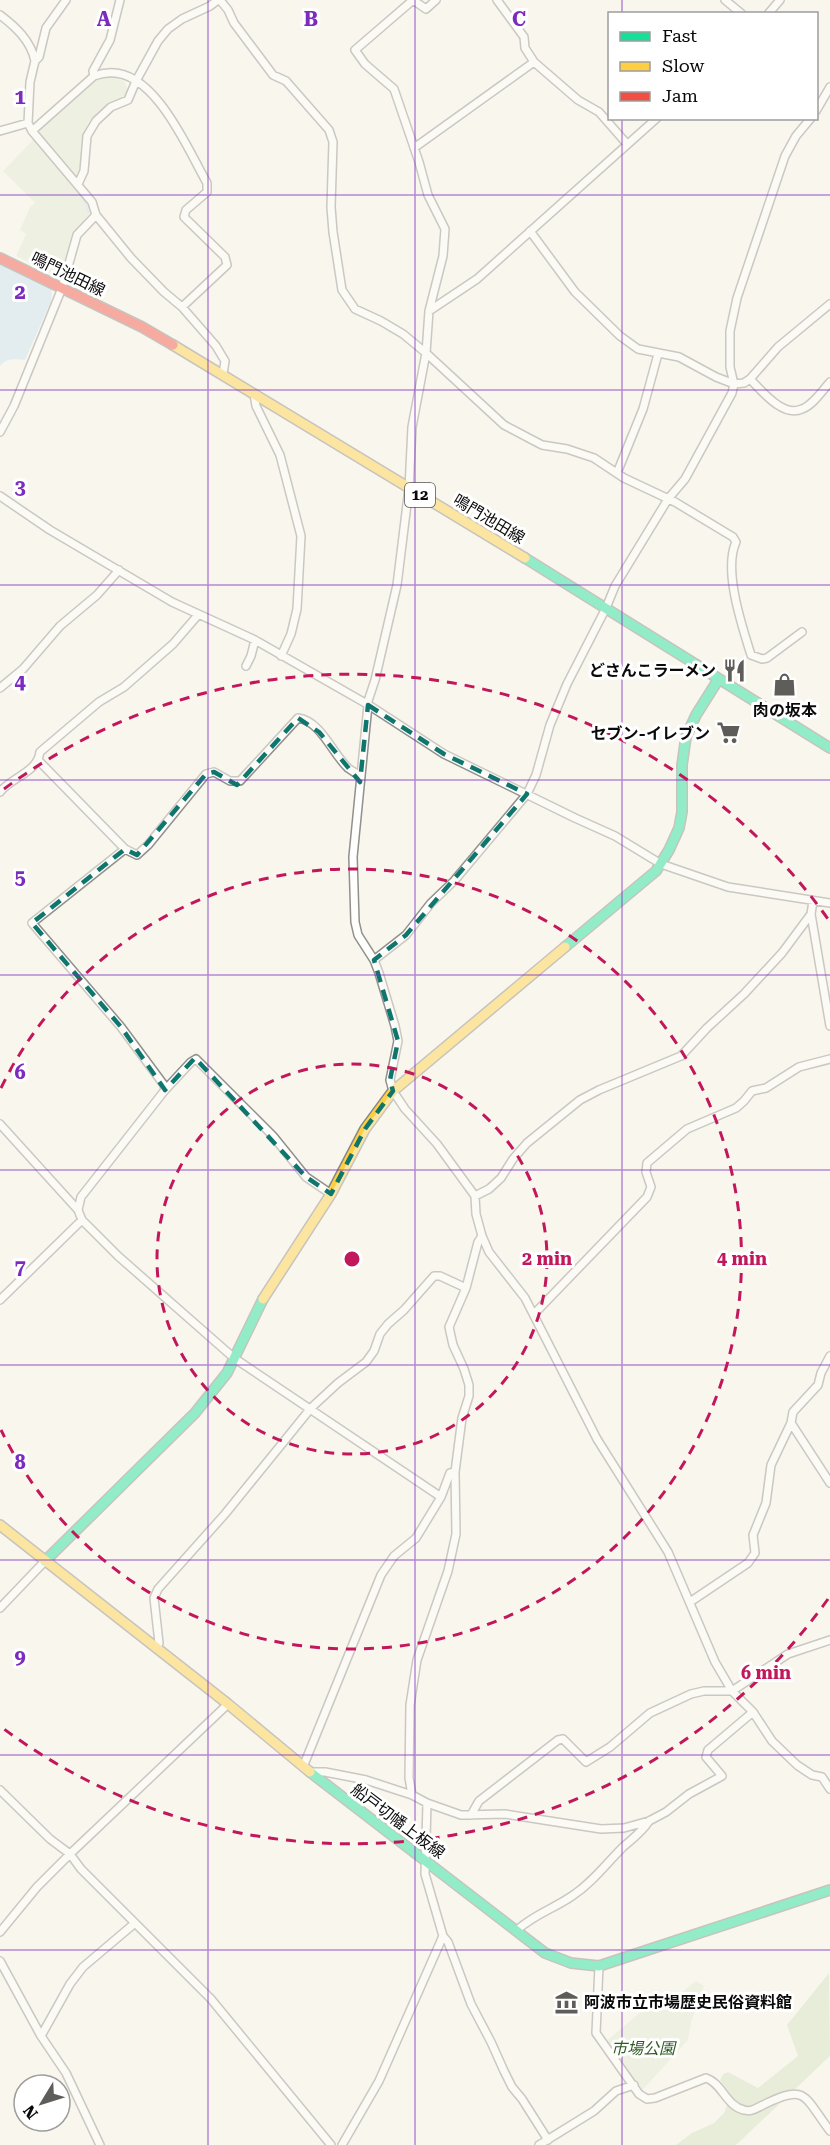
<svg xmlns="http://www.w3.org/2000/svg" width="830" height="2145" viewBox="0 0 830 2145" font-family="'Roboto Serif','Noto Sans JP',serif">
<rect width="100%" height="100%" fill="#f9f6ee"/>
<path fill="#e1ecd0" d="M110,76l14,5 4,10 -4,5 -15,7 -21,20 -5,12 -3,32 -7,17 16,21 2,6 -18,24 -2,17 -11,25 -44,-21 10,-22 -6,-4 10,-23 5,-4 -32,-32 29,-30 8,-12 59,-50z
M696,1981l8,5 -12,33 -4,21 -49,54 -36,-50 39,-33 20,-3z"/>
<path fill="#d2e3bf" d="M829,1973l1,83 -94,89h-60l16,-12 22,-10 10,-10 7,-18 -11,-15 3,-6 5,-2 30,16 40,-32 -11,-31z"/>
<path fill="#c8e2ef" d="M0,264l52,25 -1,12 -26,59c-9,-1 -19,-2 -25,6z"/>
<g fill="none" stroke-linecap="round" stroke-linejoin="round">
<path stroke="#c8e2ef" stroke-width="2" d="M0,20l5,3 18,19
M33,138c13,16 54,57 55,75"/>
<defs>
<path id="street" d="M66,0l-20,28 -7,29 -4,4 -5,21 -2,41 4,8 60,71 4,13 35,43 33,34 18,15 34,39 9,15 -2,13
M220,0l8,10 6,13 39,52 13,6 43,49 4,12 -2,65 2,25 9,58 13,19 26,12 22,13 23,19 78,72 38,20 25,4 27,9 30,20 51,24 58,35 3,5c-13,28 6,84 15,113l11,4 5,-1 35,-26
M497,0l27,37 1,11 9,14 44,38 21,12 28,32
M725,0l17,14
M768,14l12,-14
M0,15c16,12 31,26 35,46
M94,76c4,-1 9,-3 14,-3 47,-4 80,77 99,110v9l-21,18 -2,7 41,40 2,8 -45,42
M816,111l14,-24
M0,131l28,-8
M32,131l62,-55 -1,-5 17,-31 10,-40
M414,148l120,-86
M78,184l6,-13 3,-35 9,-15 15,-14 17,-7 8,-19 22,-40 10,-12 14,-10 28,-13 8,-6
M530,231l45,61 45,44 18,13 41,8 37,20 18,7 10,-1 6,-4 28,-32 52,-43
M429,311l48,-32 180,-161
M750,379c12,12 33,39 52,30 11,-4 20,-18 28,-27
M254,394l2,12 24,49 21,81 -4,73 -6,25 -10,22
M0,432l14,-26 48,-118 15,-53 19,-20
M617,473l26,-64 15,-55
M0,496l50,34 122,72 83,38 112,64 77,50 131,64 40,18 46,28 67,23 102,16
M246,666l5,-10 4,-16
M0,688l23,-19 37,-43 37,-31 22,-25
M367,704l8,-24 22,-95 12,-97 3,-61 14,-74 3,-42 14,-55 2,-27 -17,-34 -9,-33 -25,-73 -29,-25 -10,-14 58,-50 13,9 10,-9
M368,705l-15,152 2,65 3,13 16,25 5,13 16,53 3,15 -8,39 3,11 12,18 32,35 38,52 1,18 6,22 7,16 36,46 72,141 71,113 47,110 17,29 21,21 19,29 25,24 15,10 10,2 8,12
M39,761l86,88 12,6 11,-10 58,-71 8,-2 16,9h10l58,-63c23,3 34,35 50,50 4,3 8,5 12,8
M0,792c13,-16 37,-19 40,-40l59,-50 25,-15 49,-43 25,-29
M125,849l-93,74 89,104 43,58 1,5
M813,901l-2,13 19,112
M374,960l32,-25 25,-32 23,-22 73,-87 9,-19 14,-50 17,-41 39,-76 9,-22 53,-87 17,-20 47,-86 2,-9 -4,-17v-36l7,-33 48,-142 11,-20 15,-18
M0,1124l78,86 4,10 36,36 116,102 207,139
M475,1196l14,-7 12,-11 12,-19 14,-16 53,-43 19,-10 82,-34 26,-28 37,-34 38,-41 29,-39
M78,1210l3,-13 84,-107 26,-28 5,-3 77,77 33,41 25,17
M0,1300l82,-80
M534,1314l113,-117 4,-10 -5,-15 1,-9 40,-34 49,-21 8,-7 8,-10 14,-3 33,-21 31,-8
M791,1423l39,60
M690,1602l58,-39 7,-10 -2,-18 13,-32 5,-38 20,-42 2,-11 25,-27 3,-12 9,-17
M0,1608l45,-47
M157,1649l2,-6 -5,-45 4,-9 67,-75 86,-106 27,-25 28,-21 8,-11 6,-17 8,-10 16,-14 30,-34h6l26,12
M303,1767l78,-192 13,-19 22,-18 25,-41 9,-24 5,-1
M310,1772h15l41,8 46,15 15,8 34,12 44,-1 96,15 23,-1 25,-7 17,-9 23,-18 33,-18 -16,-19 2,-7 45,-38
M0,1790l50,49 20,15 11,15 130,130 120,146
M412,1795l-3,-17 1,-73 7,-45 31,-89 8,-37 -1,-62 7,-54 7,-22v-11l-5,-16 -11,-24 -4,-18 17,-39 12,-46 4,-6
M471,1815l8,-14 79,-61 5,-1 23,23 24,-15 40,-34 41,-19 13,-3h28l56,-37 42,-14
M517,1930c18,-16 36,-21 55,-34 20,-13 34,-32 51,-49 9,-8 19,-15 26,-26
M0,1932l37,-45 33,-33 158,-150
M443,1936l5,6 23,62 20,38 13,29 8,16 10,12 26,41
M0,1961l41,75 25,37 34,72
M599,1966l-3,67 43,61 8,5 8,-1 51,-20c16,5 20,28 38,32 7,2 11,-1 17,-4 46,-23 42,-11 69,25
M41,2036l29,-52 13,-17 52,-44
M342,2145l37,-64 64,-145 -18,-62 2,-71
M539,2145l55,-34 22,-20 18,-6"/>
<path id="fast" d="M525,558l305,190
M565,947l91,-76 13,-21 10,-22 3,-16v-47l4,-28 10,-22 22,-35
M45,1561l150,-148 32,-40 36,-74
M310,1772l235,181 26,10 28,3 231,-76"/>
<path id="slow" d="M173,345l352,213
M263,1299l68,-105 34,-65 28,-38 172,-144
M0,1525l228,179 82,68"/>
<path id="jam" d="M0,258l142,69 31,18"/>
</defs>
<use href="#street" stroke="#92908d" stroke-width="10"/>
<use href="#fast" stroke="#888783" stroke-width="12"/>
<use href="#slow" stroke="#888783" stroke-width="12"/>
<use href="#jam" stroke="#888783" stroke-width="12"/>
<use href="#street" stroke="#fefefc" stroke-width="7"/>
<use href="#fast" stroke="#16e098" stroke-width="9"/>
<use href="#slow" stroke="#ffcf43" stroke-width="9"/>
<use href="#jam" stroke="#f24e42" stroke-width="9"/>
</g>
<path d="M0 0H830V2145H0ZM368,705l76,49 83,40 -121,141 -32,25 24,81 -8,39 3,11 -28,38 -34,65 -25,-17 -111,-119 -30,32 -44,-63 -89,-104 93,-74 12,6 69,-81 8,-2 23,13 61,-67 21,14 41,50z" fill="#f9f6ee" fill-opacity=".55" fill-rule="evenodd"/>
<path fill="none" stroke="#0f766e" stroke-width="4.5" stroke-dasharray="12 8" stroke-linejoin="round" d="M368,705l76,49 83,40 -121,141 -32,25 24,81 -8,39 3,11 -28,38 -34,65 -25,-17 -111,-119 -30,32 -44,-63 -89,-104 93,-74 12,6 69,-81 8,-2 23,13 61,-67 21,14 41,50z"/>
<path fill="none" stroke="#7b2cbf" stroke-width="1.5" stroke-opacity="0.55" d="M208,0v2145M415,0v2145M622,0v14M622,118v2027M0,195h830M0,390h830M0,585h830M0,780h830M0,975h830M0,1170h830M0,1365h830M0,1560h830M0,1755h830M0,1950h830"/>
<g fill="none" stroke="#c2185b" stroke-width="3" stroke-dasharray="10 8">
<circle cx="352" cy="1259" r="195"/>
<path d="M1 1088A390 390 0 1 1 1 1430"/>
<path d="M828 1599A585 585 0 0 1 4 1729M4 789A585 585 0 0 1 828 919"/>
</g>
<defs>
<symbol id="restaurant-bare" viewBox="-9 -9 18 18"><path d="M-5-6h1v4h1v-4h1v4h1v-4h1v5L-1.5 .5V6h-2V.5L-5-1ZM5-6V6H3V1.5H1.5Q1.5-4 5-6Z" fill="#5e5d5a" stroke="#fff" stroke-width="2.5" paint-order="stroke"/></symbol>
<symbol id="shop-bare" viewBox="-9 -9 18 18"><path d="M-5-2.5h2.3a2.7 3.5 0 0 1 5.4 0H5L5.5 6h-11ZM-1.5-2.5h3a1.5 2.3 0 0 0-3 0Z" fill="#5e5d5a" stroke="#fff" stroke-width="2.5" paint-order="stroke"/></symbol>
<symbol id="supermarket-bare" viewBox="-9 -9 18 18"><path d="M-6-5.5h2.5l.6 2H6L4.5 2H-2.5L-4.4-4H-6ZM-1.5 3.2a1.3 1.3 0 1 0 .1 0ZM3 3.2a1.3 1.3 0 1 0 .1 0Z" fill="#5e5d5a" stroke="#fff" stroke-width="2.5" paint-order="stroke"/></symbol>
<symbol id="museum-bare" viewBox="-9 -9 18 18"><path d="M0-6L6-3V-2H-6V-3ZM-5-1h2V3h-2ZM-1-1h2V3h-2ZM3-1h2V3H3ZM-6 4H6V6H-6Z" fill="#5e5d5a" stroke="#fff" stroke-width="2.5" paint-order="stroke"/></symbol>
</defs>
<g fill-rule="evenodd">
<use href="#restaurant-bare" x="718" y="654" width="33" height="33"/>
<use href="#shop-bare" x="768" y="668" width="33" height="33"/>
<use href="#supermarket-bare" x="712" y="716" width="33" height="33"/>
<use href="#museum-bare" x="550" y="1986" width="33" height="33"/>
</g>
<g text-anchor="middle" dominant-baseline="central" stroke-width="6" stroke-linejoin="round" paint-order="stroke">
<rect fill="#fff" stroke="#545454" stroke-width="1.5" x="405" y="483" width="30" height="24" rx="4.5"/>
<g font-size="15" font-weight="bold" fill="#0a0a0a">
<text x="420" y="495">12</text>
</g>
<g font-size="16" fill="#0a0a0a" stroke="#fff">
<text transform="translate(68 274) rotate(26)">鳴門池田線</text>
<text transform="translate(489 519) rotate(31)">鳴門池田線</text>
<text transform="translate(398 1821) rotate(37)">船戸切幡上板線</text>
</g>
<g font-size="16" font-weight="bold" fill="#0a0a0a" stroke="#fff" text-anchor="end">
<text x="716" y="670">どさんこラーメン</text>
<text x="785" y="710" text-anchor="middle">肉の坂本</text>
<text x="710" y="733">セブン-イレブン</text>
<text x="584" y="2002" text-anchor="start">阿波市立市場歴史民俗資料館</text>
</g>
<g font-size="16" font-style="italic" fill="#2e5b21" stroke="#fff">
<text x="643" y="2048">市場公園</text>
</g>
</g>
<g font-size="20" text-anchor="middle" font-weight="bold" fill="#7b2cbf" stroke="#fff" stroke-width="6" stroke-linejoin="round" paint-order="stroke">
<text x="104" y="26">A</text>
<text x="311" y="26">B</text>
<text x="519" y="26">C</text>
<text x="20" y="104">1</text>
<text x="20" y="299">2</text>
<text x="20" y="494">3</text>
<text x="20" y="689">4</text>
<text x="20" y="884">5</text>
<text x="20" y="1079">6</text>
<text x="20" y="1274">7</text>
<text x="20" y="1469">8</text>
<text x="20" y="1664">9</text>
</g>
<circle cx="352" cy="1259" r="9" fill="#c2185b" stroke="#fff" stroke-width="3"/>
<g font-size="18" text-anchor="middle" font-weight="bold" fill="#c2185b" stroke="#fff" stroke-width="6" stroke-linejoin="round" paint-order="stroke">
<text x="547" y="1265">2 min</text>
<text x="742" y="1265">4 min</text>
<text x="766" y="1679">6 min</text>
</g>
<rect x="608" y="12" width="210" height="108" fill="#ffffff" stroke="#9d9d9d" stroke-width="1.5"/>
<rect x="620" y="32" width="30" height="9" fill="#16e098" stroke="#9d9d9d" stroke-width="1.5"/>
<text x="662" y="42" font-size="18" fill="#0a0a0a">Fast</text>
<rect x="620" y="62" width="30" height="9" fill="#ffcf43" stroke="#9d9d9d" stroke-width="1.5"/>
<text x="662" y="72" font-size="18" fill="#0a0a0a">Slow</text>
<rect x="620" y="92" width="30" height="9" fill="#f24e42" stroke="#9d9d9d" stroke-width="1.5"/>
<text x="662" y="102" font-size="18" fill="#0a0a0a">Jam</text>
<g transform="translate(42 2103) rotate(232)"><circle r="28" fill="#ffffff" stroke="#9d9d9d" stroke-width="1.5"/>
<path d="M0-4.5L10 22L0 15L-10 22Z" fill="#5e5d5a"/>
<text y="-9" font-size="16" font-weight="bold" text-anchor="middle" fill="#0a0a0a">N</text>
</g>
</svg>
